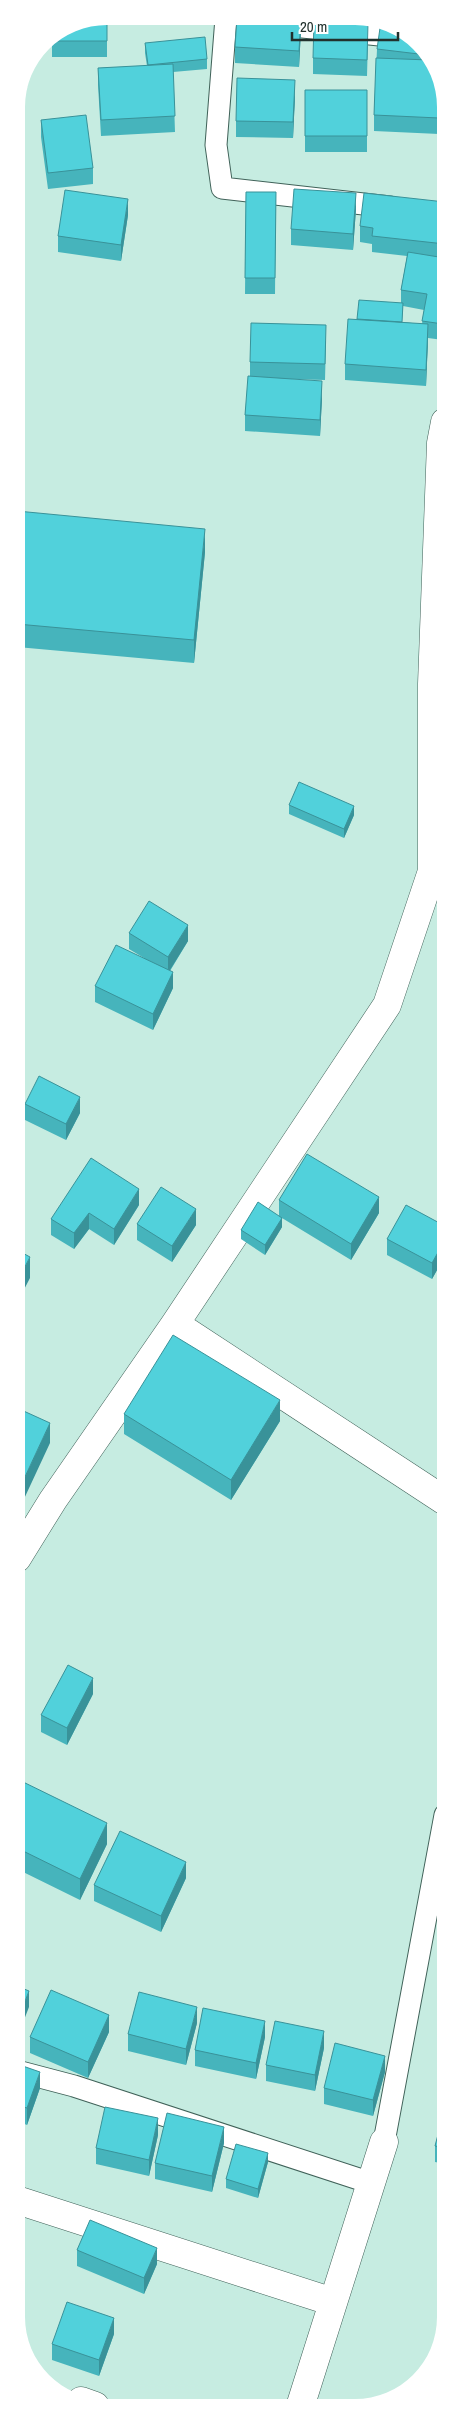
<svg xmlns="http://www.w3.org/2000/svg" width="462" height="2424" viewBox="0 0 462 2424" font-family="'Archivo Narrow',sans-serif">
<rect width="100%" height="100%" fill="#c6ece1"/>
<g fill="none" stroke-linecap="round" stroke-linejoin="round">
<defs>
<path id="service" d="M226,18l-10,127 6,43 168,19
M274,24l134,14
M17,2071l57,15 297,97
M384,2142l61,-327"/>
<path id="minor" d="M175,1324l270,177
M17,1558l36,-58 122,-176 212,-319 45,-134v-187l9,-241 4,-21
M17,2200l316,102
M81,2401l14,5
M300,2407l84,-265"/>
</defs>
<use href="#service" stroke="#406259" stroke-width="23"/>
<use href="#minor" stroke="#406259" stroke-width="29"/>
<use href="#service" stroke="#fff" stroke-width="21"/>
<use href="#minor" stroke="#fff" stroke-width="28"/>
</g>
<path fill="#46b4bc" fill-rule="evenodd" d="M107,16v41h-55v-20z
M301,30l-2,37 -64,-4v-16z
M368,39l-1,37 -54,-2v-16z
M145,43l62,16v10l-34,3 2,60 -74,4 -3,-51v-17l49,-2 -2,-13z
M423,48l18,39 -2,47 -65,-3v-16l3,-66z
M29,74l-2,13h-4z
M305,90h62v62h-62z
M295,96l-2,42 -57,-1v-16z
M41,120l52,48v16l-45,5 -7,-52z
M246,192h30l-1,102h-30z
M445,202v126l-2,12 -15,-2 -2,48 -81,-6v-16l12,-45 44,-16v-13l6,-34 -35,-4v-8l-12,-2v-16zM403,306l21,4 -2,14 -20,-2z
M356,209l-3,41 -62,-5v-16z
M128,215l-7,46 -63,-9v-16z
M326,341l-1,39 -38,-1 35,19 -2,38 -75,-5v-16l5,-39v-14z
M17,511l188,41 -11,111 -177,-16z
M289,805l65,10 -10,23 -55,-24z
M129,933l59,8 -18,30 3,17 -20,42 -58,-28v-16l49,-28 -15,-9z
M25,1104l55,9 -14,27 -41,-20z
M279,1200l100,13 -28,47 -69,-42v9l-17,28 -24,-16v-9l38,-14z
M139,1205l-25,40 -25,-16 -15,20 -23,-14v-16z
M137,1224l59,1 -24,37 -35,-22z
M445,1226v30l-13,23 -45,-24v-16z
M124,1414l156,7 -49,79 -107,-66z
M93,1694l-26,51 -26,-13v-17z
M17,1779l90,65 -27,56 -63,-31z
M186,1878l-25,54 -67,-31v-16z
M197,2023l-11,42 -58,-14v-17z
M109,2032l-21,46 -58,-25v-16z
M265,2037l-9,42 -61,-13v-16z
M324,2048l-9,43 -49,-10v-16z
M17,2064l23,24 -13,37 -10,-4z
M385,2072l-12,44 -49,-12v-16z
M446,2104v60l-11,-2v-16z
M158,2135l-9,41 -53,-12v-16z
M224,2143l-12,49 -57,-13v-16z
M268,2162l-10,36 -32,-10v-9z
M77,2250l80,14 -13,30 -67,-28z
M114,2334l-15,42 -47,-16v-16z"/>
<path fill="#399299" d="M301,18v12l-2,37v-16z
M29,74l-2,13v-10z
M295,80v16l-2,42v-16z
M441,86v1l-2,47v-16z
M356,193v16l-3,41v-16z
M128,199v16l-7,46v-16z
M445,312v16l-2,12v-16z
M428,324v16l-2,46v-16z
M322,381v17l-2,38v-16z
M205,529v23l-11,111v-23z
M354,806v9l-10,23v-9z
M188,925v16l-20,32v-16z
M173,972v16l-20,42v-16z
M80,1097v16l-14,27v-16z
M139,1189v16l-25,40v-16z
M379,1197v16l-28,47v-16z
M196,1209v16l-24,37v-16z
M89,1213v16l-15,20v-16z
M282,1218v9l-17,28v-10z
M445,1240v16l-13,23v-16z
M30,1257v21l-13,25v-21z
M280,1400v21l-49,79v-20z
M50,1423v20l-33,71v-20z
M93,1678v16l-26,51v-17z
M107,1823v21l-27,56v-21z
M186,1862v16l-25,54v-16z
M29,1991v16l-12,31v-16z
M197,2007v16l-11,42v-16z
M109,2015v17l-21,46v-16z
M265,2021v16l-9,42v-16z
M324,2031v17l-9,43v-16z
M385,2056v16l-12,44v-16z
M40,2072v16l-13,37v-17z
M158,2118v17l-9,41v-16z
M224,2127v16l-12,49v-16z
M268,2153v9l-10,36v-9z
M157,2248v16l-13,30v-16z
M114,2318v16l-15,42v-16z"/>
<path fill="#51d1db" stroke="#399299" d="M107,16v25h-55v-4l21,-14z
M237,18h64l-2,33 -64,-4z
M314,21l54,2 -1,37 -54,-2z
M381,21l42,27 4,7 -50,-6z
M205,37l2,22 -59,6 -3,-22z
M376,58l53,2 12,26 -2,32 -65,-3z
M173,64l2,52 -74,4 -3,-52z
M237,78l58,2 -2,42 -57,-1z
M305,90h62v46h-62z
M86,115l7,53 -45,5 -7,-53z
M294,189l62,4 -3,41 -62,-5z
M65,190l63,9 -7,46 -63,-9z
M246,192h30l-1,86h-30z
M364,193l81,9v42l-73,-8 1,-8 -13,-2z
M408,252l37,6v54l-2,12 -21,-3 5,-27 -26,-4z
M359,300l44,3 -1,19 -45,-3z
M348,319l80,5 -2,46 -81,-6z
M251,323l75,2 -1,39 -75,-2z
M248,376l74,5 -2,39 -75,-5z
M17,511l188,18 -11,111 -177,-16z
M299,782l55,24 -10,23 -55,-24z
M149,901l39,24 -20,32 -39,-24z
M116,945l57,27 -20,42 -58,-28z
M39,1076l41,21 -14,27 -41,-20z
M307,1154l72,43 -28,47 -72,-44z
M91,1158l48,31 -25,40 -25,-16 -15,20 -23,-14z
M161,1187l35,22 -24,37 -35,-22z
M258,1202l24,16 -17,27 -24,-15z
M406,1205l39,21v14l-13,23 -45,-24z
M17,1250l13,7 -13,25z
M173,1335l107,65 -49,80 -107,-66z
M17,1408l33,15 -33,71z
M68,1665l25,13 -26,50 -26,-13z
M17,1779l90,44 -27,56 -63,-31z
M120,1831l66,31 -25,54 -67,-31z
M17,1986l12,5 -12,31z
M51,1990l58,25 -21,47 -58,-25z
M139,1992l58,15 -11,42 -58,-15z
M203,2008l62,13 -9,42 -61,-13z
M275,2021l49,10 -9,44 -49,-10z
M335,2043l50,13 -12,44 -49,-12z
M17,2064l23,8 -13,36 -10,-3z
M446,2104v44l-11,-2z
M105,2107l53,11 -9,42 -53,-12z
M167,2113l57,14 -12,49 -57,-13z
M236,2144l32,9 -10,36 -32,-10z
M90,2220l67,28 -13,30 -67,-28z
M67,2302l47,16 -15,42 -47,-16z"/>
<path d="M0 0H462V2424H0ZM107 25H355A82 82 0 0 1 437 107V2317A82 82 0 0 1 355 2399H107A82 82 0 0 1 25 2317V107A82 82 0 0 1 107 25Z" fill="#fff" fill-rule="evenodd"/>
<path d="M292 32v8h106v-8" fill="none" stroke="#22312d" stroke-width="2.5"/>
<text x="300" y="32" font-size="15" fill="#22312d" stroke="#ffffff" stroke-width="4" paint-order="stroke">20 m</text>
</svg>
